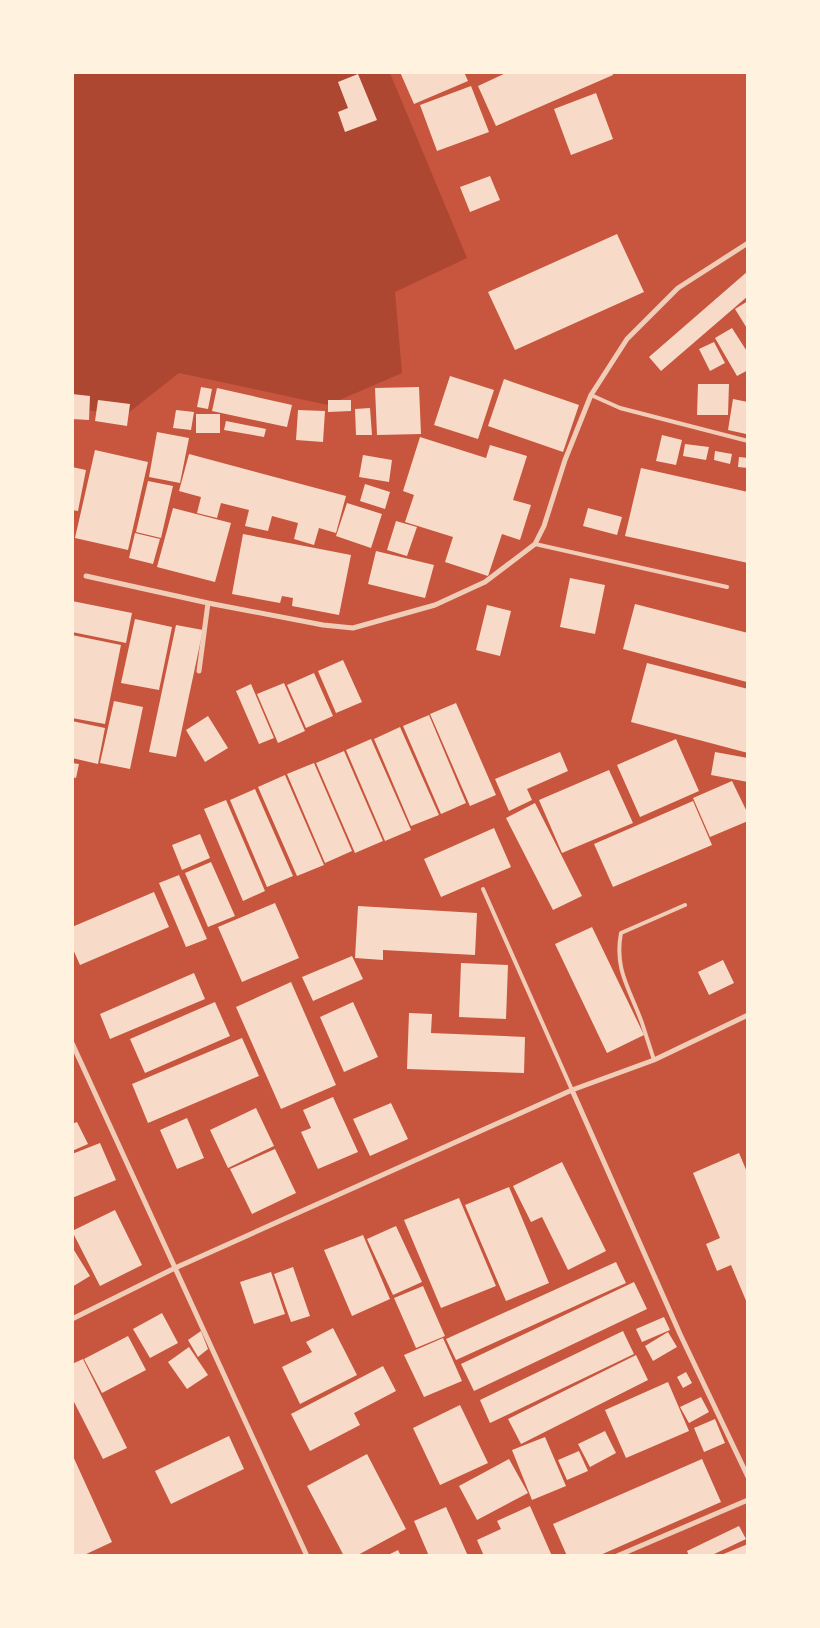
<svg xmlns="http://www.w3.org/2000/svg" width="820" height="1628" viewBox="0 0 820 1628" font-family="Ubuntu,sans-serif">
<rect width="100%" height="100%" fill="#c8553d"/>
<path fill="#ae4732" d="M72,73h318l77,185 -72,34 7,81 -74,32 -149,-32 -56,44 -50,-10z"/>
<path fill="#f7dbc8" d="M400,72h64l4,9 -54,23z
M508,72h104l1,3 -117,51 -18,-40z
M358,74l19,46 -32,12 -7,-20 10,-4 -10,-26z
M471,86l18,46 -52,19 -17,-46z
M596,93l17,46 -42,16 -17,-46z
M490,176l10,24 -30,12 -10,-25z
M617,234l27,58 -129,58 -27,-58z
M748,271v25l-87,75 -12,-14z
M748,301v29l-13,-21z
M732,328l16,25v17l-11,6 -22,-38z
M714,342l11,21 -15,8 -11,-22z
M450,376l44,14 -16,49 -44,-14z
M504,379l75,26 -16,47 -75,-26z
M698,384h31l-1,31h-31z
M201,387l11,2 -4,20 -11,-2z
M419,387l2,47 -44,1 -2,-47z
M217,388l75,17 -5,22 -75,-16z
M72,394l18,2 -1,24 -17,-1z
M733,399l15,3 -2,32 -18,-4z
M98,400l32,4 -3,22 -32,-5z
M328,400h23v11l-23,1z
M370,408l2,27h-16l-1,-26z
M176,410l18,2 -3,18 -18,-2z
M298,410l27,1 -2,31 -27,-2z
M196,414h24v19h-24z
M226,421l40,8 -2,8 -40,-7z
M157,432l32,6 -9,45 -31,-6z
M662,435l20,5 -6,25 -20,-4z
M420,437l66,21 4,-13 37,11 -14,44 18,5 -11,35 -18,-6 -14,42 -43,-14 8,-25 -48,-15 9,-27 -11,-4z
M685,444l24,3 -3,13 -23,-4z
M95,450l53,12 -20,88 -53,-12z
M715,451l17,3 -2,10 -16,-4z
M189,454l157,42 -10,37 -17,-5 -5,17 -20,-6 4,-16 -26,-7 -4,15 -23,-5 4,-16 -28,-7 -4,15 -20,-5 4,-16 -22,-6z
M363,455l29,5 -3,22 -30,-5z
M739,457l9,1v10l-10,-1z
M72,467l14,3 -8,41 -6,-1z
M641,468l107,24v71l-123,-27z
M148,481l25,5 -12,52 -25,-6z
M365,484l25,8 -5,17 -25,-8z
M347,503l35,11 -11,34 -35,-12z
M173,508l58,15 -16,59 -58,-15z
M588,508l34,9 -5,18 -34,-9z
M396,521l21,6 -10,29 -20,-6z
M135,533l25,6 -7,25 -24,-6z
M243,534l108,21 -12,60 -47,-9 1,-8 -11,-2 -2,7 -48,-9z
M376,551l58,14 -9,33 -57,-14z
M570,578l35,7 -10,49 -35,-7z
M72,601l60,12 -6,30 -54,-11z
M635,604l113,29 -1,49 -124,-33z
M487,605l24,6 -11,45 -24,-6z
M135,619l37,8 -13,63 -38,-7z
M176,625l27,5 -27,127 -27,-5z
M72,635l49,10 -16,79 -33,-6z
M343,660l19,42 -26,11 -18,-42z
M647,663l101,26v64l-117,-31z
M314,673l19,43 -27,12 -19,-43z
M284,683l21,48 -27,12 -21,-49z
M251,684l23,54 -15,6 -23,-53z
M114,701l29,6 -13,62 -30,-6z
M456,703l40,92 -26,11 -40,-92z
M429,715l37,88 -25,11 -38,-88z
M208,716l20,32 -23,14 -19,-32z
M72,721l33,7 -7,36 -26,-6z
M400,727l39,88 -28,11 -37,-87z
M371,739l40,91 -26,11 -39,-91z
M676,739l23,52 -59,26 -23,-52z
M344,751l39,90 -28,12 -39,-90z
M560,752l8,19 -41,18 5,11 -23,11 -14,-32z
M715,752l33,6v24l-37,-7z
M72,763l7,1 -3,14 -4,-1z
M314,763l38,88 -27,12 -38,-89z
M609,770l24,53 -71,30 -23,-53z
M285,775l39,90 -27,11 -39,-89z
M732,781l16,33v7l-38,16 -17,-39z
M255,789l38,87 -26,11 -37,-87z
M226,800l39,91 -22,10 -39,-92z
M693,801l19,44 -99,42 -19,-43z
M535,803l47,93 -29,14 -47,-92z
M494,828l17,39 -70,30 -17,-38z
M200,834l10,24 -28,12 -10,-25z
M211,862l24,54 -27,11 -23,-54z
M179,875l28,64 -21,8 -27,-64z
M154,892l15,35 -89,38 -8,-18v-20z
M275,903l24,55 -57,24 -24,-55z
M358,906l119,7 -2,42 -92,-5v10l-28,-2z
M592,927l52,108 -37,18 -52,-109z
M352,956l11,23 -50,22 -11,-24z
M723,960l11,23 -25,12 -11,-23z
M461,963l47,2 -2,54 -47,-2z
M194,973l11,26 -95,40 -10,-25z
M291,982l45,103 -55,24 -45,-102z
M215,1002l15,34 -85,37 -15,-34z
M353,1002l25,55 -34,15 -24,-55z
M409,1013l23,1 -1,19 94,4 -1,36 -117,-4z
M242,1038l17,38 -111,47 -16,-39z
M333,1097l25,55 -40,17 -17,-37 10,-4 -8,-18z
M391,1103l17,36 -38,17 -17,-37z
M256,1108l18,38 -46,22 -18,-38z
M187,1118l17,40 -27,11 -17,-39z
M77,1122l11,22 -16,7v-27z
M100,1143l16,37 -44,18v-44z
M275,1149l21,44 -44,21 -22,-45z
M739,1153l8,19v131l-16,-38 -14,6 -11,-27 14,-6 -27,-65z
M562,1162l44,89 -38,19 -26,-53 -11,5 -18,-36z
M509,1187l40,96 -43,18 -41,-96z
M459,1198l37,88 -55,22 -37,-88z
M115,1210l27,55 -42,21 -28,-55z
M396,1226l26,56 -29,13 -26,-56z
M363,1235l27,64 -38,17 -28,-66z
M72,1247l18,29 -18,11z
M616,1262l10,21 -170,77 -10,-21z
M293,1267l17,49 -19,6 -17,-48z
M271,1272l14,42 -31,10 -14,-42z
M634,1282l13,27 -173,82 -13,-27z
M423,1286l22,50 -29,12 -22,-50z
M162,1313l16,30 -28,15 -17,-29z
M664,1317l6,13 -28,12 -6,-13z
M333,1328l24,47 -57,29 -18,-37 30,-15 -6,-10z
M201,1331l7,18 -10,8 -10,-17z
M623,1331l11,23 -144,69 -10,-23z
M668,1332l9,15 -24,14 -8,-15z
M128,1336l18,34 -44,23 -18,-34z
M443,1338l19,43 -38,16 -20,-42z
M189,1347l19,28 -21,14 -19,-27z
M636,1355l12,25 -127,64 -13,-25z
M83,1359l44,89 -24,11 -31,-61v-34z
M383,1366l13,25 -42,22 6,12 -50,26 -19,-37z
M686,1372l6,11 -9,5 -6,-11z
M668,1382l21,49 -63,27 -21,-48z
M701,1397l8,15 -20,11 -9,-16z
M460,1405l28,58 -48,22 -27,-57z
M715,1419l10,24 -21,9 -10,-24z
M605,1431l11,22 -26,14 -12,-23z
M229,1436l15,33 -73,35 -16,-33z
M545,1437l21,49 -34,14 -20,-50z
M579,1451l9,20 -21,9 -9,-20z
M72,1454l40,88 -30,14 -10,-1z
M367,1454l39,75 -50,27h-12l-37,-70z
M509,1459l19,34 -51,27 -18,-34z
M702,1459l19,43 -123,54h-31l-14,-32z
M530,1506l22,50h-68l-7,-16 24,-11 -4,-8z
M446,1507l22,49h-39l-15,-35z
M739,1526l7,13 -36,17h-21l-2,-5z
M748,1544v12h-27v-1z
M398,1550l3,6h-15z"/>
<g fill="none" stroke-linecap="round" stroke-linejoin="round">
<path stroke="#f1ccb7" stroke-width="4" d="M591,395l29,13 128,33
M535,544l192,43
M483,889l89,201
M654,1060c-4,-12 -8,-25 -12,-37 -12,-34 -28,-53 -21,-90l64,-28"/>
<path stroke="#f1ccb7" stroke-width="5" d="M86,576l122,27
M199,671l9,-68 115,22 30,3 82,-23 50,-23 50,-38 9,-18 21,-66 26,-65 36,-56 51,-51 70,-45
M72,1043l235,513
M572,1090l108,244 68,143
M72,1319l103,-51 397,-178 82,-30 94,-45
M617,1556l131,-56"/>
</g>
<rect width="820" height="1628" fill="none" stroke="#fff3e0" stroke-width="148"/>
</svg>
